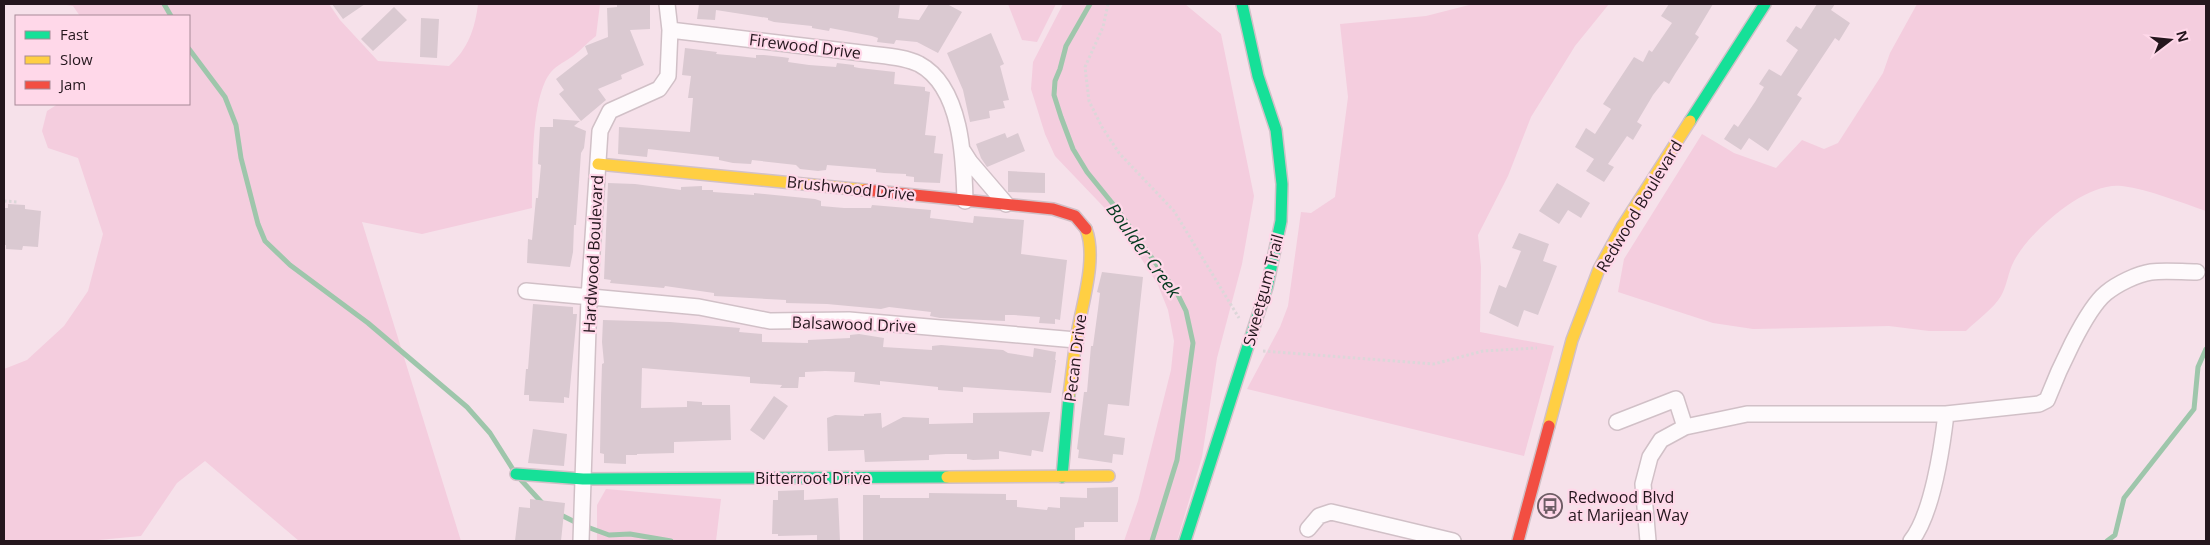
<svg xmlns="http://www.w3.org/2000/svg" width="2210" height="545" viewBox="0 0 2210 545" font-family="'Open Sans',sans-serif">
<rect width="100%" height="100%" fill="#f6e1ea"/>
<path fill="#f4cdde" d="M60,4h269l11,16 38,41 71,5c19,-17 26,-37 29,-62h122l-4,32c-8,6 -15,14 -23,20 -7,5 -16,9 -22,16 -21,25 -18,102 -19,136l-110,26 -60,-12 99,319h-162l-94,-80 -28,22 -36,53 -53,5h-84v-172l23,-9 37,-34 24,-35 15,-57 -25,-76 -30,-10 -6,-17 5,-20 11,-7h131v-88h-109l-7,-10z
M1008,4h48l-19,38 -15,-2z
M1063,4h122l36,30 33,162 -12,68 -25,94 -15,99 -25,84h-53l14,-40 33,-131 3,-29 -6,-31 -10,-25 -40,-63 -63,-66 -10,-22 -14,-45 2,-27z
M1473,4h136l-34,42 -44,71 -23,59 -30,59 3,32 -1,65 74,14 -30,110 -277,-67 33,-62 8,-21 13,-94 10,1 24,-16 13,-100 -8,-73 86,-8z
M1917,4h289v207c-27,-9 -55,-21 -84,-25 -36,-5 -92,45 -108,75 -6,11 -7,25 -13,35 -7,12 -25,25 -35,35h-37l-40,-5 -136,3 -40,-6 -95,-31 6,-33 78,-125 32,19 42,15 26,-28 22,9 14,-6 45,-70 7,-20z
M606,489l115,10 -5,42h-119v-36z"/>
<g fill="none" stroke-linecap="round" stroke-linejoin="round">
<path stroke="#9ec6ab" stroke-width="5" d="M164,4l7,12
M1090,4l-24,42 -6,23 -5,12 -1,14 7,22 12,32 14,23 30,37 60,84 9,18 7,32 -16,117 -25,81
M189,49l36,48 11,28 5,33 17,66 7,17 25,24 78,58 99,84 23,26 24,38
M521,480l23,25
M559,514l20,10 30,11 21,-1 41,7
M2107,541l8,-6 9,-37 70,-89 4,-42 8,-18"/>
</g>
<path fill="#dac9d1" d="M332,4h33l-22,15z
M617,4l33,1v24l-20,1 14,35 -23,10 1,4 -24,10 8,11 -25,21 -22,-27 5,-4 -8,-11 32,-25 -3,-8 23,-9 -1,-29 10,-1z
M699,4h201l-2,14 21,2 10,-16h18l15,8 -24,41 -21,-11 -21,-2 -2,4 -17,-2 1,-4 -6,-2 -42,-8 -1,3 -17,-3v-2l-38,-4 -6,-2v-2l-52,-8 -1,10 -18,-1z
M1669,4h44l-18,30 4,3 -24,37 -6,10 -5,-3 -11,14 -16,27 5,3 -9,15 -6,-4 -19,28 6,3 -10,15 -18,-11 8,-12 -19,-12 11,-19 9,6 16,-25 -8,-5 31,-47 9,5 6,-12 3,2 20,-29 -11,-7z
M1817,4h18l-4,6 19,13 -11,18 -4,-3 -38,57 5,3 -34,53 -19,-13 -8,12 -17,-11 10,-15 4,3 17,-25 9,-15 -5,-3 10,-15 12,7 17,-26 -12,-9 10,-15 5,3z
M394,7l13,13 -34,31 -12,-12z
M421,18l18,1 -2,39 -17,-1z
M991,33l13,31 -4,2 9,34 -6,1 2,7 -16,3 1,7 -20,4 -7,-32 -16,-37z
M685,48l32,4 -1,2 22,2 18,2v-3h8l18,2 7,1 -1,4 21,3 27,2 1,-4 17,2v2l5,1 36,4 -1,12 31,3v4l5,1 -5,43 11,1 -2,17 9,1 -3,29 -26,-1v-5l-8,-1v-2l-22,-1 -8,-1v-3l-49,-4 -1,5 -8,1 -18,-2 -4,-4 -44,-5 -1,4 -18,-1 -14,-3v-3l-71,-8 -1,8 -29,-3 1,-27 71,5 3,-34h-5l3,-22 -9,-1z
M553,119l27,2 -6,5 12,5 -2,17 -3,5 -5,72h-2l-1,27 -3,15 -43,-4 1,-24 4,1 4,-42h2l3,-33 -3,-1 2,-37h13z
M1005,133l2,5 11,-5 7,18 -38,16 -6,-9 -5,-14z
M1008,171l37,2v20l-37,-1z
M608,183l27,1 46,6v-3l21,-1v4h11v2l41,3v-2l61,6 6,2v5l23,2h27l1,-3 59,5 -1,8 43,5 1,-7 50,4 -3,34 46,6 -7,60 -5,-1v5l-16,-1 1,-6 -26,-2h-9v6l-65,-3 -10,-2 1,-4 -42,-5 -8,2 -54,-5 -41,-1v-3l-72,-4v-3l-49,-7 -1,2 -54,-5 1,-3 -7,-1z
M1557,183l33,20 -9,15 -13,-8 -9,14 -20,-13z
M8,204l17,1v4l16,2 -3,36 -15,-1 -1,4 -16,-1v-4h-2v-37h4z
M1519,233l30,11 -6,17 14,5 -19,49 -14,-5 -6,17 -29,-14 10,-28 7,3 15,-37 -9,-3z
M1102,272l41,5 -14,129 -21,-2 -4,31 21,3 -2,17 -10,-1 -1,9 -34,-5 1,-8 -2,-1 7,-57h3l4,-46h2l5,-37 2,-16 -3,-1z
M533,304l40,3v7h4l-8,84 -5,-1v6l-35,-2v-6h-5l2,-26h2z
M603,320l67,2 70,6 -1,4 23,2v8l46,1v-3l42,-2v-3l9,-1 25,4 -1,9 49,3v-4l9,-1 62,5 5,3 25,4 1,-9 22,4 -1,8h1l-5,33 -88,-6v5l-25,-2v-3l-58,-6v4l-26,-3 1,-10 -30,-1 -20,1v5h-6l-1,11h-18l2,-3 -32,-2v-6l-108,-9 -1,40 46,-1v-6l15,1v3h28l1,35 -57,2v11l-37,1v1h-11v9l-22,-1v-9l-4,-1 1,-55 1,-34 2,-1 -2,-21z
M774,396l14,10 -24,34 -14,-10z
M1050,412l-7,40 -11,-2 -1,6 -32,-5v8l-26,1 -6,-1v-5h-21l-17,1v5l-64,2 -1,-12 -36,1 -1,-33 8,-3 29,1v-2l17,-1 1,15 21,-11 26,1v6l44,-1v-10z
M533,429l34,5 -3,32 -36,-3z
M1118,487v35h-34v5l-9,1v13h-212v-46h17v3h49v-5l77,1v6h11v7l30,3 1,-3 12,1v-11l27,1v-10z
M804,490v10l34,-2 2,43h-23v-6l-39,1v-2h-6l1,-34h5v-9z
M530,499l35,4 -4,38h-46l4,-34 11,1z"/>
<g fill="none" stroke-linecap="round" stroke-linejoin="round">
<defs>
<path id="street" d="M670,30l200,24c16,2 35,3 49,10 43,23 45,95 46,137
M963,151l7,11 36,42
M526,291l173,16 71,14 79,-1 227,20
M1617,422l59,-23 9,28
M1308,529l11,-13 12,-4 122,29
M581,541l8,-243 11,-167 10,-20 49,-22 9,-13 2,-46 -3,-26
M1648,541l-5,-57 7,-27 11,-17 24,-13 62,-13h199
M1911,541c21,-26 31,-93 35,-127l93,-10 8,-4c10,-26 38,-90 59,-107 11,-9 31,-19 45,-21 14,-2 31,0 46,0"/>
<path id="fast" d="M1690,121l75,-117
M516,474l67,5 364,-2
M1062,477l7,-82
M1185,541l82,-254 14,-66 1,-37 -6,-54 -18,-54 -16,-72"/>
<path id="slow" d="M598,164l267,26
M1069,395c3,-22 5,-44 9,-66 5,-28 19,-72 8,-100
M1549,426l23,-86 27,-71 23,-42 68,-106
M947,477l162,-1"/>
<path id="jam" d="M865,190l188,19 22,7 11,13
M1518,541l31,-115"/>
</defs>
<use href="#street" stroke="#d1c0c7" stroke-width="18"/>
<use href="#fast" stroke="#d1c0c7" stroke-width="14"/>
<use href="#slow" stroke="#d1c0c7" stroke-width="14"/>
<use href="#jam" stroke="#d1c0c7" stroke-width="14"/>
<path stroke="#dcd7d9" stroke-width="3" stroke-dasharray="2.5 2.5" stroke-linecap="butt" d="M1108,4l-5,23 -18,40 4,34 13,26 17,26 55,58 65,107
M4,201l14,1
M1263,351l171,13 49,-13 54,-3"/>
<use href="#street" stroke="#fefafc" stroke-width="15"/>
<use href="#fast" stroke="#16e098" stroke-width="11"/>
<use href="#slow" stroke="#ffcf43" stroke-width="11"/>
<use href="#jam" stroke="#f24e42" stroke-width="11"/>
</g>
<defs>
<symbol id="bus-ring" viewBox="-11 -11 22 22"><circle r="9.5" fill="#ffd8e9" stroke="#6e5d65" stroke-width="1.5"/><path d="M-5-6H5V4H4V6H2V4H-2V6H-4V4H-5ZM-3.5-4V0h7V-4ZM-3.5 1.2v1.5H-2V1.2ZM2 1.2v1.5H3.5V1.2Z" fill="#6e5d65"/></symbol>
</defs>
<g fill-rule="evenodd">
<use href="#bus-ring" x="1536" y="492" width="28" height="28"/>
</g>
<g text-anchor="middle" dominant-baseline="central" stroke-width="4.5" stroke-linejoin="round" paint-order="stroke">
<g font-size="16" fill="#24161d" stroke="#ffd8e9">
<text transform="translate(805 46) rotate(7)">Firewood Drive</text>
<text transform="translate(851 188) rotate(6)">Brushwood Drive</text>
<text transform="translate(1639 206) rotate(-59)">Redwood Boulevard</text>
<text transform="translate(593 254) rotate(-87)">Hardwood Boulevard</text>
<text transform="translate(1263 290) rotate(-75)">Sweetgum Trail</text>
<text transform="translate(854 324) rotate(2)">Balsawood Drive</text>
<text transform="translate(1075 358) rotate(-83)">Pecan Drive</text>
<text x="813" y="478">Bitterroot Drive</text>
</g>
<g font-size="16" fill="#24161d" stroke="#ffd8e9" text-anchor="start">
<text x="1568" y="497">Redwood Blvd<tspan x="1568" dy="18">at Marijean Way</tspan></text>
</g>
<g font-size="18" font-style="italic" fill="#03391e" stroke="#ffd8e9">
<text transform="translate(1144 250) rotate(54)">Boulder Creek</text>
</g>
</g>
<rect width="2210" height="545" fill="none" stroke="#24161d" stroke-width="10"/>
<rect x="15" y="15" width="175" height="90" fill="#ffd8e9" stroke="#a78a97"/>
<rect x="25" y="31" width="25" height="8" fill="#16e098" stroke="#a78a97"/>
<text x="60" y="40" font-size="15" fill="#24161d">Fast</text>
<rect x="25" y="56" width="25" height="8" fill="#ffcf43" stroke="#a78a97"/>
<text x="60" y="65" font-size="15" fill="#24161d">Slow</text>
<rect x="25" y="81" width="25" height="8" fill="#f24e42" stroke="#a78a97"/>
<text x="60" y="90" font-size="15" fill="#24161d">Jam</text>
<g transform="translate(2170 40) rotate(74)" stroke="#ffd8e9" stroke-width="4" paint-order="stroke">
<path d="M0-4L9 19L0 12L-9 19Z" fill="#24161d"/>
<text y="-8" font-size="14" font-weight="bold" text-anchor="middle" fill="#24161d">N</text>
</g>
</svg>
